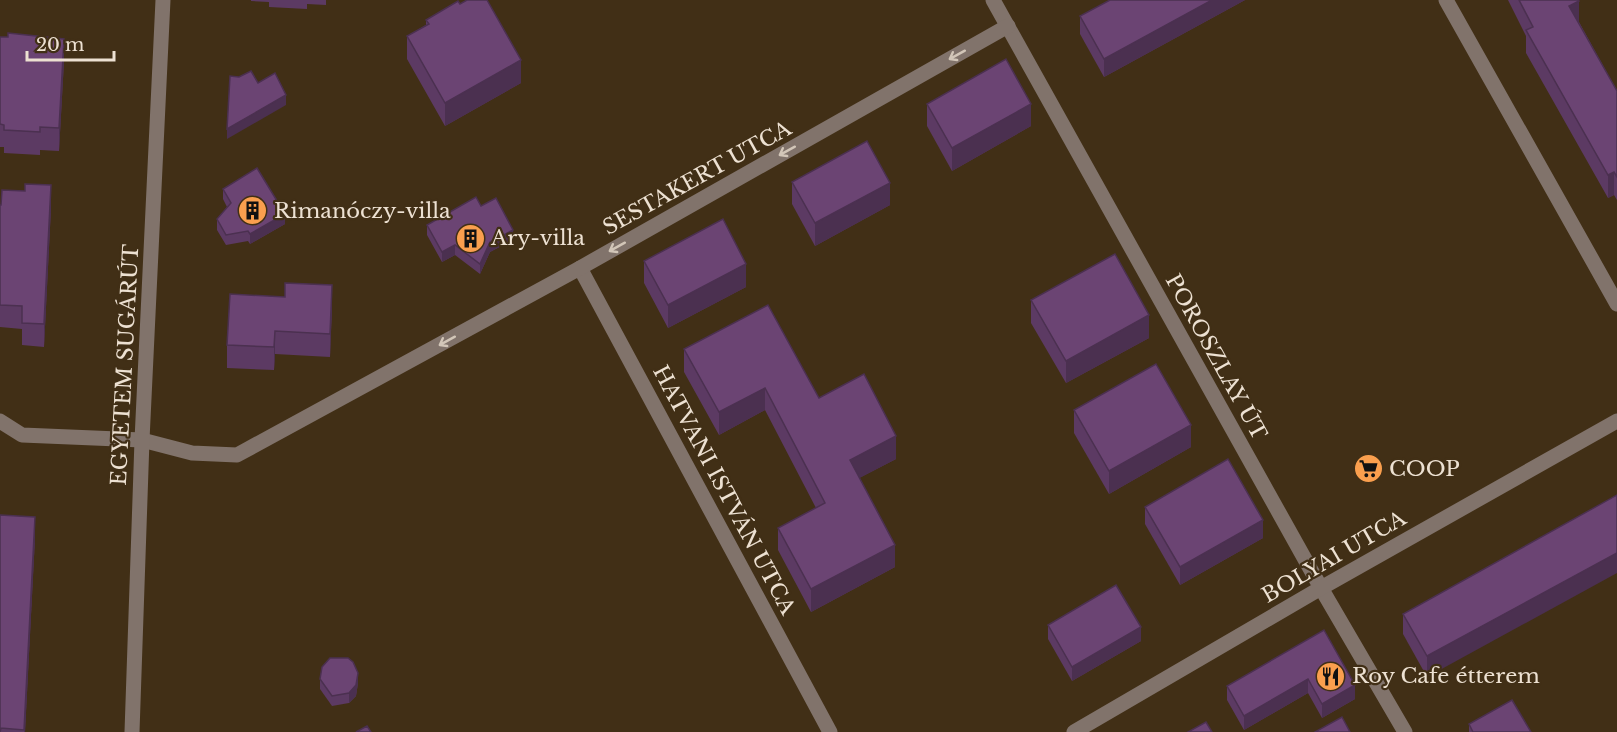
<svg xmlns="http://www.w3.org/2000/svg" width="1617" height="732" viewBox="0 0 1617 732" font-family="'Libre Baskerville',serif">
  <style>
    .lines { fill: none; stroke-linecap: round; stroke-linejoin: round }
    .minor { stroke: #81736b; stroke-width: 15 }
    .wall { fill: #5c3a63 }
    .shaded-wall { fill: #4b3050 }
    .building { fill: #6b4473; stroke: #4b3050; stroke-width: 1.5 }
    .oneway { stroke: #d2c6b8 }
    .labels { text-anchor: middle; stroke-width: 4.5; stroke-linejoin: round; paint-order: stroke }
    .street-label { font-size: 21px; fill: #ede1d2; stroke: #412f16 }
    .poi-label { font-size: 21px; fill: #ede1d2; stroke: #412f16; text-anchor: start }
  </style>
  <rect width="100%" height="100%" fill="#412f16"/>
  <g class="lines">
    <!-- minor -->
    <g class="minor">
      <polyline points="993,0 1321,588 1405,732"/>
      <polyline points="1446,0 1617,304"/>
      <polyline points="580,268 830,732"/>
      <polyline points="0,421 22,435 142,440 192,453 237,455 580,268 1008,26"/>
      <polyline points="132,732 142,440 163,0"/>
      <polyline points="1074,732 1321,588 1617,421"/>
    </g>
  </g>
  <!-- wall -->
  <g class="wall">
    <polygon points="251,0 326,0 326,5 307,4 307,9 269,7 269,2 251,1"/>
    <polygon points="1110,0 1245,0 1104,77 1080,34 1080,16"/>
    <polygon points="1508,0 1578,0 1579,22 1617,91 1617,200 1614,195 1608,198 1526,53 1526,36"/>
    <polygon points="426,20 521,83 445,126 407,59 407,36 426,25"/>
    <polygon points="0,37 64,61 59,151 40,150 40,155 4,153 4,147 0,147"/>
    <polygon points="927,104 1031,126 952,171 927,126"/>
    <polygon points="792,182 890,205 815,246 792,204"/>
    <polygon points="223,189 285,224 250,244 248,241 226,245 217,230 217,219 227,207 223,199"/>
    <polygon points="0,205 51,208 44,347 22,345 22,329 0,327"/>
    <polygon points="481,206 513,240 490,252 480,274 455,255 442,262 427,235 427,225"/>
    <polygon points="644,261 746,287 668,328 644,283"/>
    <polygon points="1031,300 1149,338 1066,383 1031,323"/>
    <polygon points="332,307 330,357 275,354 274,370 227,368 227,345"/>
    <polygon points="684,349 819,398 896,459 859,478 895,567 811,612 778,550 778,528 816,508 765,410 719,435 684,372"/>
    <polygon points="1074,410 1191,447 1109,494 1074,433"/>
    <polygon points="1617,495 1427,677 1403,634 1403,614"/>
    <polygon points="1145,507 1263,538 1180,585 1145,524"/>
    <polygon points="35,538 25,732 0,732"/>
    <polygon points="1048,625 1141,641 1072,681 1048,639"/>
    <polygon points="1324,630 1355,699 1322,718 1308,693 1244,730 1227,700 1227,686"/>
    <polygon points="320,679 358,683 356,696 349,703 332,706 320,689"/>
    <polygon points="1469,724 1531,732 1469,732"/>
  </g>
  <!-- shaded-wall -->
  <g class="shaded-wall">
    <polygon points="1212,0 1245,0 1104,77 1104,59"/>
    <polygon points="1579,1 1579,24 1569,6"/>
    <polygon points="64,39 64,61 59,151 59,128"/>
    <polygon points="521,60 521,83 445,126 445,103"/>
    <polygon points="286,95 286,105 227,139 227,129"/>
    <polygon points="1031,104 1031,126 952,171 952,148"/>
    <polygon points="1614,172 1614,195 1608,198 1608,175"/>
    <polygon points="890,183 890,205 815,246 815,223"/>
    <polygon points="51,185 51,208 44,347 44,324"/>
    <polygon points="285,214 285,224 250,244 250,234"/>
    <polygon points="513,230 513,240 490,252 480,274 480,264 490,242"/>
    <polygon points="455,245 455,255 442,262 442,252"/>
    <polygon points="746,264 746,287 668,328 668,305"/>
    <polygon points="332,285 332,307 330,357 330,334"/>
    <polygon points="1149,315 1149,338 1066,383 1066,361"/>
    <polygon points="275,331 275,354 274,370 274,347"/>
    <polygon points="765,388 765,410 719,435 719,412"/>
    <polygon points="1191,425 1191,447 1109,494 1109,471"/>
    <polygon points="896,436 896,459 850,483 850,460"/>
    <polygon points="35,517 35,538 25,732 24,732"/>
    <polygon points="1263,520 1263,538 1180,585 1180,567"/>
    <polygon points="895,545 895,567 811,612 811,589"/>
    <polygon points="1617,553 1617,573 1427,677 1427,656"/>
    <polygon points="1141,627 1141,641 1072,681 1072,667"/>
    <polygon points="358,673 358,683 356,696 349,703 349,693"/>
    <polygon points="1308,679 1308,693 1244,730 1244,716"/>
    <polygon points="1355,685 1355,699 1322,718 1322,704"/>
  </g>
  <!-- building -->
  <g class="building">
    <polygon points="467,0 487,0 521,60 445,103 407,36 429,24 426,20 458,1 460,4"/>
    <polygon points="1110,0 1212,0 1104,59 1080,16"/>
    <polygon points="1519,0 1578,0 1579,1 1569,6 1617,91 1617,177 1614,172 1608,175 1526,30 1533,27"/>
    <polygon points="8,33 64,39 59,128 40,127 40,132 4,130 4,125 0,124 0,37 8,37"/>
    <polygon points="1006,59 1031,104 952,148 927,104"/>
    <polygon points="251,71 258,83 275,73 286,95 227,129 230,76 239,77"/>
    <polygon points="867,141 890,183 815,223 792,182"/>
    <polygon points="257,168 285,214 250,234 248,231 226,235 217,219 231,203 223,189"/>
    <polygon points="25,184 51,185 44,324 22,323 22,306 0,305 0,205 1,205 2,190 25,191"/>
    <polygon points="476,197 481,206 496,198 513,230 490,242 480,264 455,245 442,252 427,225"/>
    <polygon points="723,219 746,264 668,305 644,261"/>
    <polygon points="1115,254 1149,315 1066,361 1031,300"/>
    <polygon points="285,283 332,285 330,334 275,331 274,347 227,345 230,294 285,297"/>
    <polygon points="768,305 819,398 864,374 896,436 850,460 895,545 811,589 778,528 825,503 765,388 719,412 684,349"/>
    <polygon points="1156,364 1191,425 1109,471 1074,410"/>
    <polygon points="1228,459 1263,520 1180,567 1145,507"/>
    <polygon points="1617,495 1617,553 1427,656 1403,614"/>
    <polygon points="0,515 35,517 24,730 1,728 0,732"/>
    <polygon points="1116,585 1141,627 1072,667 1048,625"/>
    <polygon points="1324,630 1355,685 1322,704 1308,679 1244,716 1227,686"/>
    <polygon points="330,658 348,658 353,662 358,673 356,685 349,693 332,696 320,679 322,667"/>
    <polygon points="1512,700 1531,732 1473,732 1469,724"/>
    <polygon points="1342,717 1350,732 1315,732"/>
    <polygon points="1206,722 1212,732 1188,732"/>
    <polygon points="367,726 371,732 356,732"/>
  </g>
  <!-- one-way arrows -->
  <defs><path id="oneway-shaft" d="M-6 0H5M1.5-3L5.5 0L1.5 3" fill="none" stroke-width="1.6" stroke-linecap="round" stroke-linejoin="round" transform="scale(1.5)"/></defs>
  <g class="oneway">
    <use href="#oneway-shaft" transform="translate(957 55) rotate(151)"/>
    <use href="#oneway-shaft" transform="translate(787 151) rotate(151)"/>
    <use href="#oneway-shaft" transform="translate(617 247) rotate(151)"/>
    <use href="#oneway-shaft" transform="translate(447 341) rotate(151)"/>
  </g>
  <!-- icons -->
  <defs>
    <symbol id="building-disc" viewBox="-11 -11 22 22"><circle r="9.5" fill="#fa9f4e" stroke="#412f16"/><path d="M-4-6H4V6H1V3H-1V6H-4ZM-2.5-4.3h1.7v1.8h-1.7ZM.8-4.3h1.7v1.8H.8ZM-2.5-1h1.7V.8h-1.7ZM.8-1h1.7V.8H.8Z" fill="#111"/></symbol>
    <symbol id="supermarket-disc" viewBox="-11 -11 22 22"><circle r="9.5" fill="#fa9f4e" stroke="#412f16"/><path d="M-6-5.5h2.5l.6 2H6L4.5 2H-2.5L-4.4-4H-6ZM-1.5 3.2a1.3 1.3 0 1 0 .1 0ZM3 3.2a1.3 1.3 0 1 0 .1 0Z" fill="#111"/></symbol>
    <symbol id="restaurant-disc" viewBox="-11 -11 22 22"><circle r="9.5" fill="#fa9f4e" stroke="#412f16"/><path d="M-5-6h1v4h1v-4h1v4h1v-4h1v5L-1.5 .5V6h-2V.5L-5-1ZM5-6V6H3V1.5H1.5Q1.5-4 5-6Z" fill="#111"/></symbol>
  </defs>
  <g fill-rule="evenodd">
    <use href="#building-disc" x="236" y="194" width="33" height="33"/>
    <use href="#building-disc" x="454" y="222" width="33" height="33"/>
    <use href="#supermarket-disc" x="1352" y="452" width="33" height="33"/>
    <use href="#restaurant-disc" x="1314" y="660" width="33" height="33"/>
  </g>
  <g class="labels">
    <!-- street labels -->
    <g class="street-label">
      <text transform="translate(697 178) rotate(-29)" y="7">SESTAKERT UTCA</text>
      <text transform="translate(1216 357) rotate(61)" y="7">POROSZLAY ÚT</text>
      <text transform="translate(125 365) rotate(-87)" y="7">EGYETEM SUGÁRÚT</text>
      <text transform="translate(724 490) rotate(62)" y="7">HATVANI ISTVÁN UTCA</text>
      <text transform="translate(1334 557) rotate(-30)" y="7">BOLYAI UTCA</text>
    </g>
    <!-- poi labels -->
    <g class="poi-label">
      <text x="274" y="218">Rimanóczy-villa</text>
      <text x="491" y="245">Ary-villa</text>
      <text x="1389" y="476">COOP</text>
      <text x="1352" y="683">Roy Cafe étterem</text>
    </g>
  </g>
  <!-- scale -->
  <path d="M27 51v9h87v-9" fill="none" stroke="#ede1d2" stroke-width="3"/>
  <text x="36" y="51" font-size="18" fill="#ede1d2" stroke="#412f16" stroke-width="4.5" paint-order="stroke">20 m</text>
</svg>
